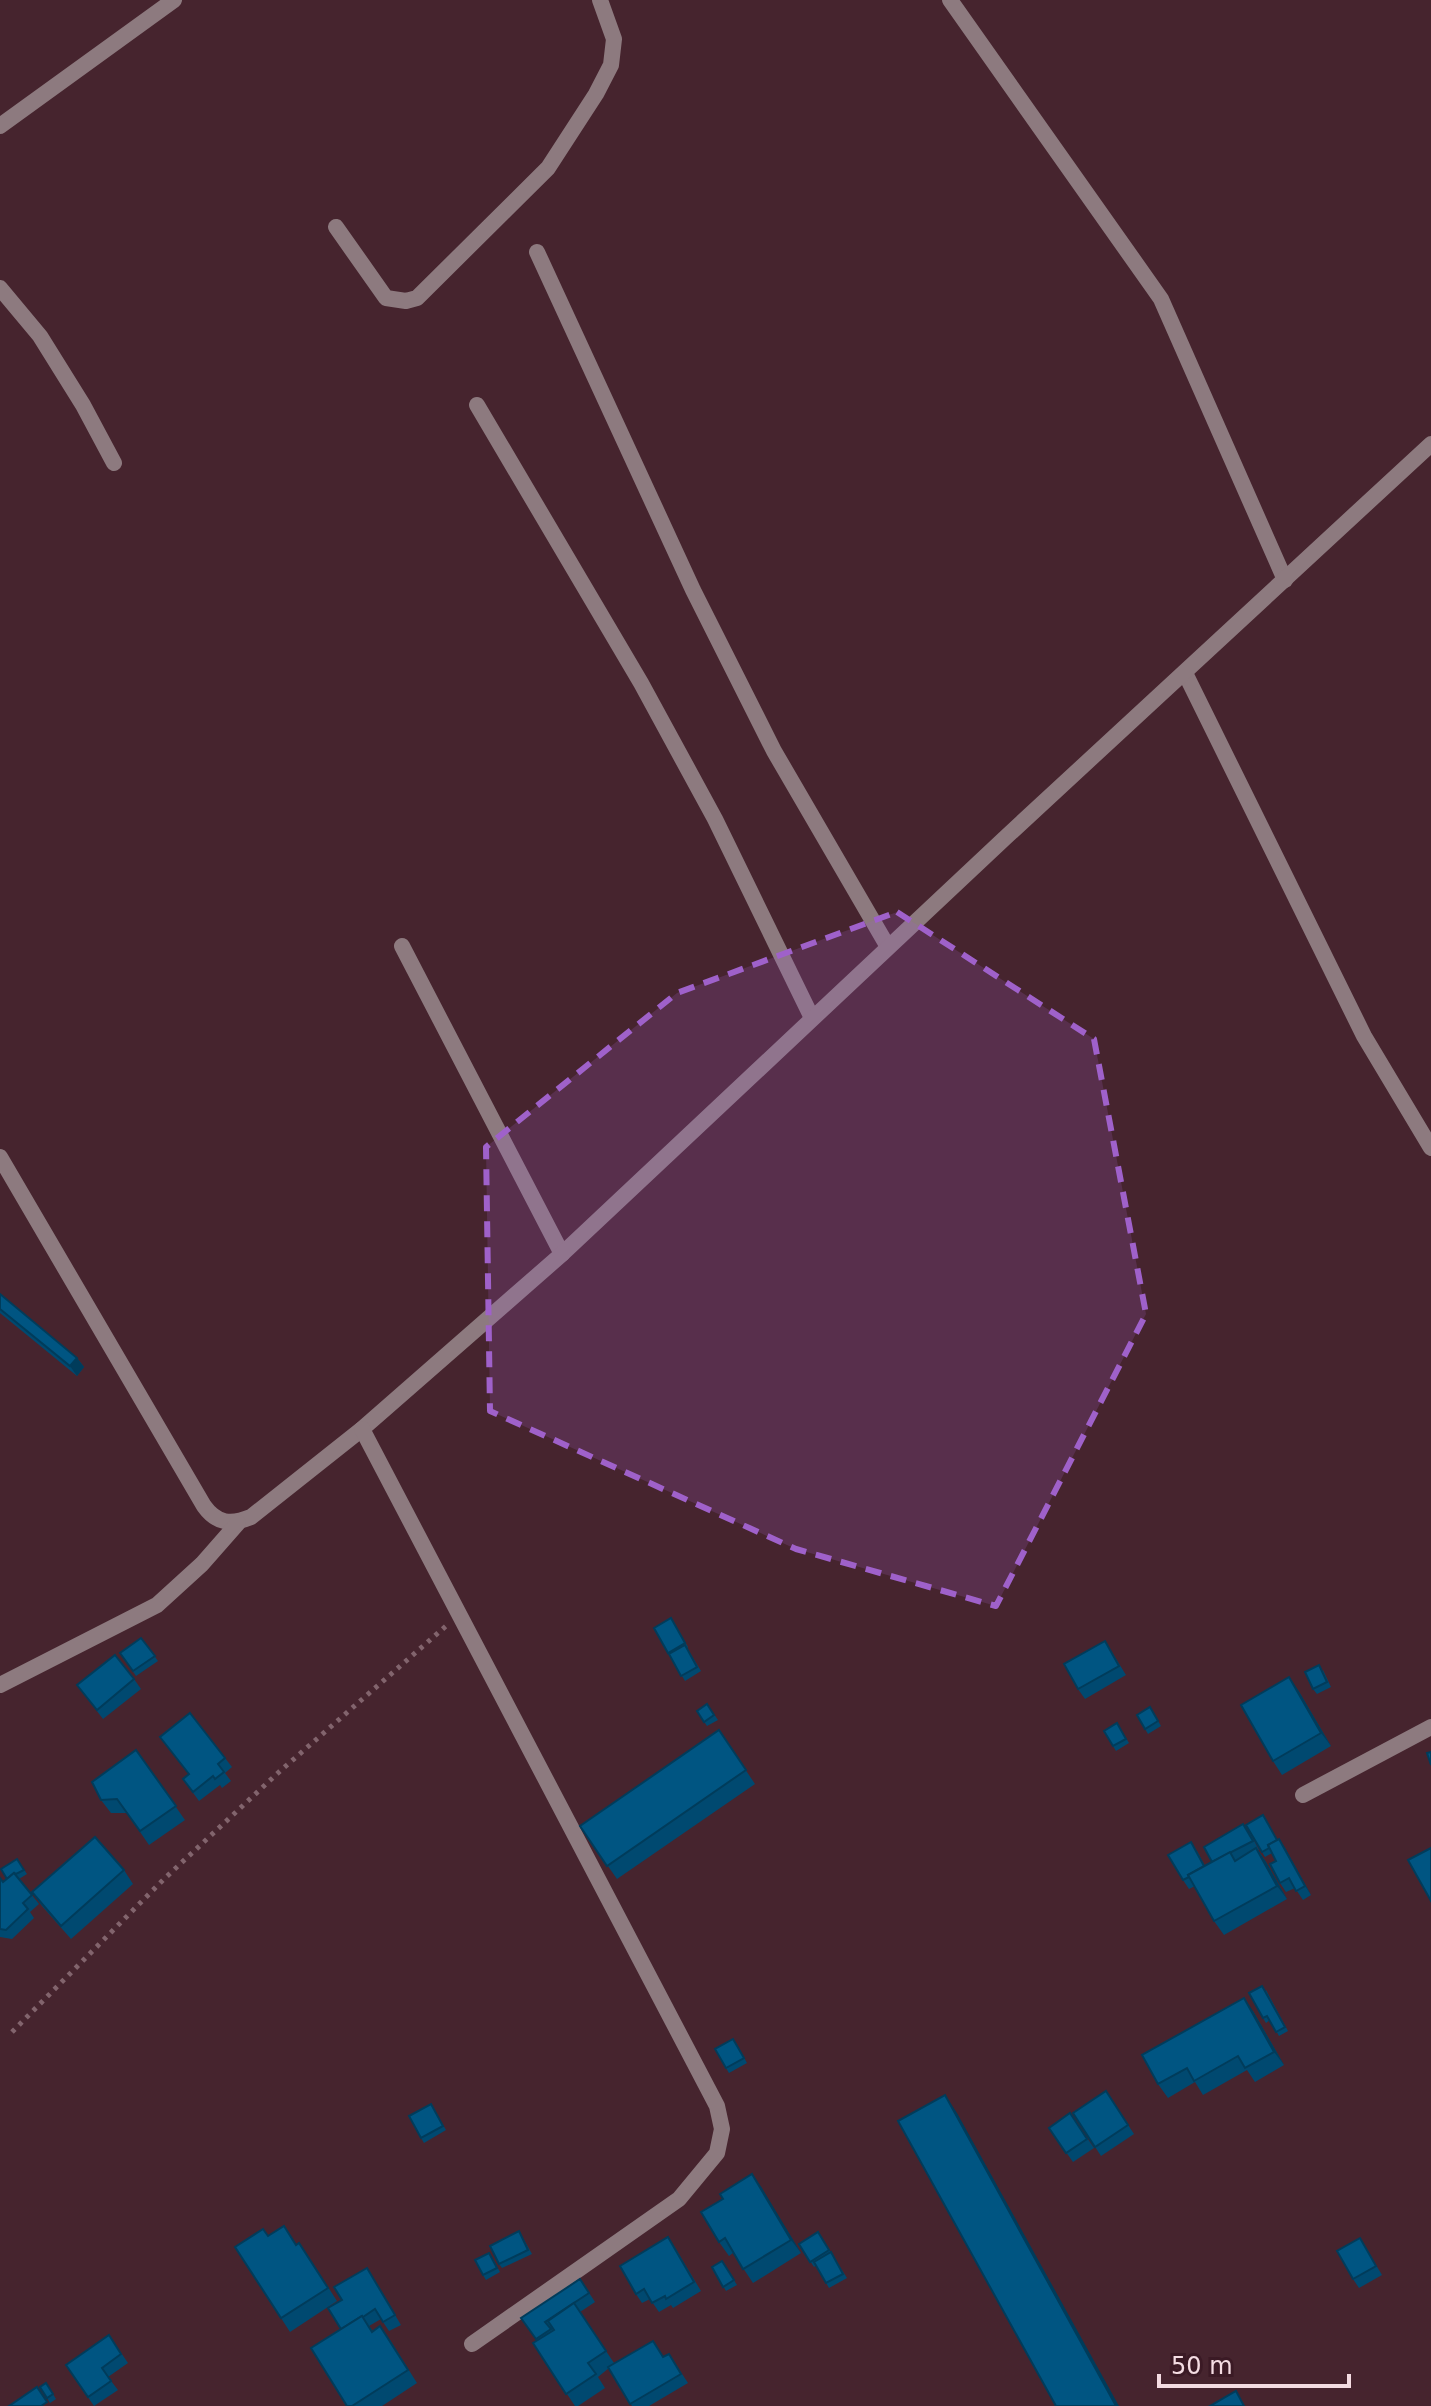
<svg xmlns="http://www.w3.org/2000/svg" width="1431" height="2406" viewBox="0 0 1431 2406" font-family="'DejaVu Sans',sans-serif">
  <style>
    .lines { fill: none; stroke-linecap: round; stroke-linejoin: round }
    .path { stroke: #82646d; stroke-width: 5; stroke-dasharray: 4 6; stroke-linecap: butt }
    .minor { stroke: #8d7a7f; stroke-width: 16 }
    .wall { fill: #004970 }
    .shaded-wall { fill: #003c5b }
    .building { fill: #005582; stroke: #003c5b; stroke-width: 2 }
    .marked { fill: #9f61ca; fill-opacity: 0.2; stroke: #9f61ca; stroke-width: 6; stroke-dasharray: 16 10; stroke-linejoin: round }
  </style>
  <rect width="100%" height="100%" fill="#46242e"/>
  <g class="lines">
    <!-- path -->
    <polyline class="path" points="12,2032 164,1879 279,1772 446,1626"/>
    <!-- minor -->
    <g class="minor">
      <polyline points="950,0 1161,299 1285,580"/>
      <polyline points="0,126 174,0"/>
      <polyline points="336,227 386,298 406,301 417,298 548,168 596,94 611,65 614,39 600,0"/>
      <polyline points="537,252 693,590 774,751 888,947"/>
      <polyline points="0,288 40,336 83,405 114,463"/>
      <polyline points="477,405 641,683 715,819 812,1018"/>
      <polyline points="1185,673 1364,1036 1431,1148"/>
      <polyline points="402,946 562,1254"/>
      <path d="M0,1157L204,1506C217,1524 231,1525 251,1517L362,1429L562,1254L1006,837L1431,444"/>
      <polyline points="362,1429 717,2106 722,2129 717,2153 679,2199 472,2344"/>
      <polyline points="0,1685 157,1605 202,1564 238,1523"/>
      <polyline points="1303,1795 1431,1727"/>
    </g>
  </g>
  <!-- wall -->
  <g class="wall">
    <polygon points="0,1294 77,1358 84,1367 77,1376 0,1313"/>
    <polygon points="671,1618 688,1647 687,1648 701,1671 685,1681 654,1628"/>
    <polygon points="141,1638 158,1661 136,1676 120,1653"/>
    <polygon points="1105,1641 1126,1675 1085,1699 1078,1689"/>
    <polygon points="1323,1670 1331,1687 1317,1694 1313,1689"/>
    <polygon points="134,1679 141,1689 103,1719 77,1685"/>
    <polygon points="1298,1690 1331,1746 1282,1775 1273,1761"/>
    <polygon points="707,1704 718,1720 707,1726 697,1711"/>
    <polygon points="1153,1712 1161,1726 1148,1734 1137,1715"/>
    <polygon points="1117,1723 1129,1743 1116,1751 1104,1731"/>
    <polygon points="719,1730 755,1784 617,1879 580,1826"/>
    <polygon points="136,1750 185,1820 149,1845 127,1813 111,1813 101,1800"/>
    <polygon points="225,1758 232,1767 225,1773 231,1781 222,1788 220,1785 199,1801 183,1779"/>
    <polygon points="1250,1833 1259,1850 1258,1850 1266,1862 1287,1899 1224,1935 1214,1921 1195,1886 1189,1889 1183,1880 1197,1851 1205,1866"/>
    <polygon points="1278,1840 1285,1848 1311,1895 1303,1900 1295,1888 1286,1892 1280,1883 1276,1861 1272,1853 1265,1857 1262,1852"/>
    <polygon points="17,1859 27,1874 19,1879 39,1904 30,1912 34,1918 12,1939 0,1937 0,1878 3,1882 7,1879"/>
    <polygon points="124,1870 133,1884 71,1939 42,1906 32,1892"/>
    <polygon points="1266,1990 1288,2031 1279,2036 1270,2020 1266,2023 1263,2018"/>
    <polygon points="1253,2011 1284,2065 1255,2082 1247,2070 1203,2095 1195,2082 1168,2098 1158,2084"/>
    <polygon points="736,2043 747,2063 729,2073 726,2068"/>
    <polygon points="1106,2091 1134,2134 1101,2156 1073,2113"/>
    <polygon points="431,2104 446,2130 424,2143 421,2138"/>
    <polygon points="1070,2113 1094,2148 1073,2162 1049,2128"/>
    <polygon points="752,2174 801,2253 753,2283 733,2253 729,2256 719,2242 723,2199"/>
    <polygon points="519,2231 532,2254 502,2268 499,2264"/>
    <polygon points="818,2232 847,2278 829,2288 816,2265 814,2267 799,2244"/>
    <polygon points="268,2236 296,2244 308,2256 337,2301 290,2332 281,2318"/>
    <polygon points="1360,2238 1382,2275 1359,2288 1353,2279"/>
    <polygon points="674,2246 701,2291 673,2308 671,2305 659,2312 650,2299 642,2303 636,2294"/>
    <polygon points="492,2257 500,2272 486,2280 483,2275"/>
    <polygon points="722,2261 737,2285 726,2291 712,2267"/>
    <polygon points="367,2268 401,2325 389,2331 381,2319 369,2326 373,2331 390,2340 417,2383 382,2406 347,2406 341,2329 342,2300"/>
    <polygon points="580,2279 595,2302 580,2312 614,2363 664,2357 675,2363 688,2383 649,2406 632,2406 609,2368 598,2377 605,2388 578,2406 575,2406 533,2343 537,2341 521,2318"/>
    <polygon points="109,2335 128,2363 108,2377 118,2390 94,2406 66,2365"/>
    <polygon points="46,2383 56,2399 50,2403 40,2387"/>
  </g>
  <!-- shaded-wall -->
  <g class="shaded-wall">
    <polygon points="77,1358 84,1367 77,1376 70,1366"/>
    <polygon points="1289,1677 1298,1690 1331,1746 1321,1733"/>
    <polygon points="1279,1839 1285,1848 1311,1895 1305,1886"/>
    <polygon points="1256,1848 1266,1862 1287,1899 1277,1886"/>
    <polygon points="1244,1998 1253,2011 1284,2065 1274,2052"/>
    <polygon points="945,2095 957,2113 1119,2406 1116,2406"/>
    <polygon points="752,2174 762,2188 801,2253 791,2240"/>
  </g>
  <!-- building -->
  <g class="building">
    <polygon points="0,1294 77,1358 70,1366 0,1309"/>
    <polygon points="671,1618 685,1643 668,1653 654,1628"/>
    <polygon points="141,1638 155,1656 133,1671 120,1653"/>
    <polygon points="1105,1641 1119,1666 1078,1689 1064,1664"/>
    <polygon points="685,1645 697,1667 681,1676 669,1654"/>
    <polygon points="115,1655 134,1679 97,1710 77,1685"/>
    <polygon points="1319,1665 1327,1682 1313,1689 1305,1672"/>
    <polygon points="1289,1677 1321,1733 1273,1761 1241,1705"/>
    <polygon points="707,1704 714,1715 704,1722 697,1711"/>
    <polygon points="1150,1707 1158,1721 1145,1729 1137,1715"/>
    <polygon points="190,1713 225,1758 218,1764 224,1772 215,1779 213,1776 193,1792 183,1779 189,1774 160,1737"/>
    <polygon points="1117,1723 1126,1739 1113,1746 1104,1731"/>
    <polygon points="719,1730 746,1770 607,1866 580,1826"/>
    <polygon points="136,1750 176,1806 140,1831 117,1799 101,1800 92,1782"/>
    <polygon points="1431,1752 1431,1765 1427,1753"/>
    <polygon points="1263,1815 1277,1840 1268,1845 1269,1848 1262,1852 1246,1825"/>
    <polygon points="1243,1824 1253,1841 1212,1862 1204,1847"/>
    <polygon points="95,1837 124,1870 61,1926 32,1892"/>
    <polygon points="1279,1839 1305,1886 1296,1891 1289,1878 1280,1883 1270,1864 1276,1861 1268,1845"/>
    <polygon points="1191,1842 1204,1866 1188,1875 1189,1877 1183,1880 1168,1855"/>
    <polygon points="1256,1848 1277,1886 1214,1921 1188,1875 1230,1852 1235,1861"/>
    <polygon points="1431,1848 1431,1901 1408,1860"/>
    <polygon points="17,1859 24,1870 16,1874 14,1873 7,1879 1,1869"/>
    <polygon points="14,1873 32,1895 23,1903 28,1909 6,1930 0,1929 0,1878 3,1882"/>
    <polygon points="1262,1986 1285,2027 1276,2032 1267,2016 1263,2018 1249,1993"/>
    <polygon points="1244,1998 1274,2052 1245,2068 1238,2056 1194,2081 1187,2068 1158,2084 1142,2055"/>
    <polygon points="733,2039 744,2058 726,2068 715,2049"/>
    <polygon points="1106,2091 1128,2125 1095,2147 1073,2113"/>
    <polygon points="945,2095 1116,2406 1056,2406 898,2121"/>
    <polygon points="431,2104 443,2126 421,2138 409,2116"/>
    <polygon points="1070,2113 1087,2139 1066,2153 1049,2128"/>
    <polygon points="752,2174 791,2240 743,2269 725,2238 719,2242 701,2212 723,2199 720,2194"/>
    <polygon points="284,2226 296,2245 299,2243 328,2288 281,2318 235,2247 263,2229 268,2236"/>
    <polygon points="519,2231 528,2250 499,2264 490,2246"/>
    <polygon points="818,2232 829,2250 810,2262 799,2244"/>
    <polygon points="668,2237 694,2282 666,2299 665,2296 652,2303 644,2289 636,2294 620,2266"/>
    <polygon points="1360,2238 1376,2266 1353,2279 1337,2251"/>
    <polygon points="831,2252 843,2274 826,2283 814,2262"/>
    <polygon points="489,2253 497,2268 483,2275 475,2260"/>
    <polygon points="722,2261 734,2280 723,2287 712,2267"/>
    <polygon points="367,2268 395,2315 383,2322 375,2309 363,2317 362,2316 341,2329 328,2308 342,2300 334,2287"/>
    <polygon points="580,2279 589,2293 545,2322 551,2329 536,2339 521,2318"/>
    <polygon points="574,2303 606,2351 588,2363 596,2374 566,2394 533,2343 554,2330 548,2321"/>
    <polygon points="362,2316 372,2332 380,2326 408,2370 352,2406 347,2406 311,2348"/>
    <polygon points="109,2335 121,2354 102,2368 111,2381 88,2397 66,2365"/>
    <polygon points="653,2341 663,2357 669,2354 681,2374 630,2404 608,2367"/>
    <polygon points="46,2383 53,2394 47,2398 40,2387"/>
    <polygon points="37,2387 47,2402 41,2406 9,2406"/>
    <polygon points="1236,2391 1244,2406 1210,2406"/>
  </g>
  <!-- marked area -->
  <path class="marked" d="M897,912L1094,1039L1146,1314L996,1606L796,1549L490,1411L486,1147L677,993Z"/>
  <!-- scale -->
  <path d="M1159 2374v12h190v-12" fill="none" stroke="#f4dce2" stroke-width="4"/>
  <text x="1171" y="2374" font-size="24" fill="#f4dce2" stroke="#3b1a25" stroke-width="6" paint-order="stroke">50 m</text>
</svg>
